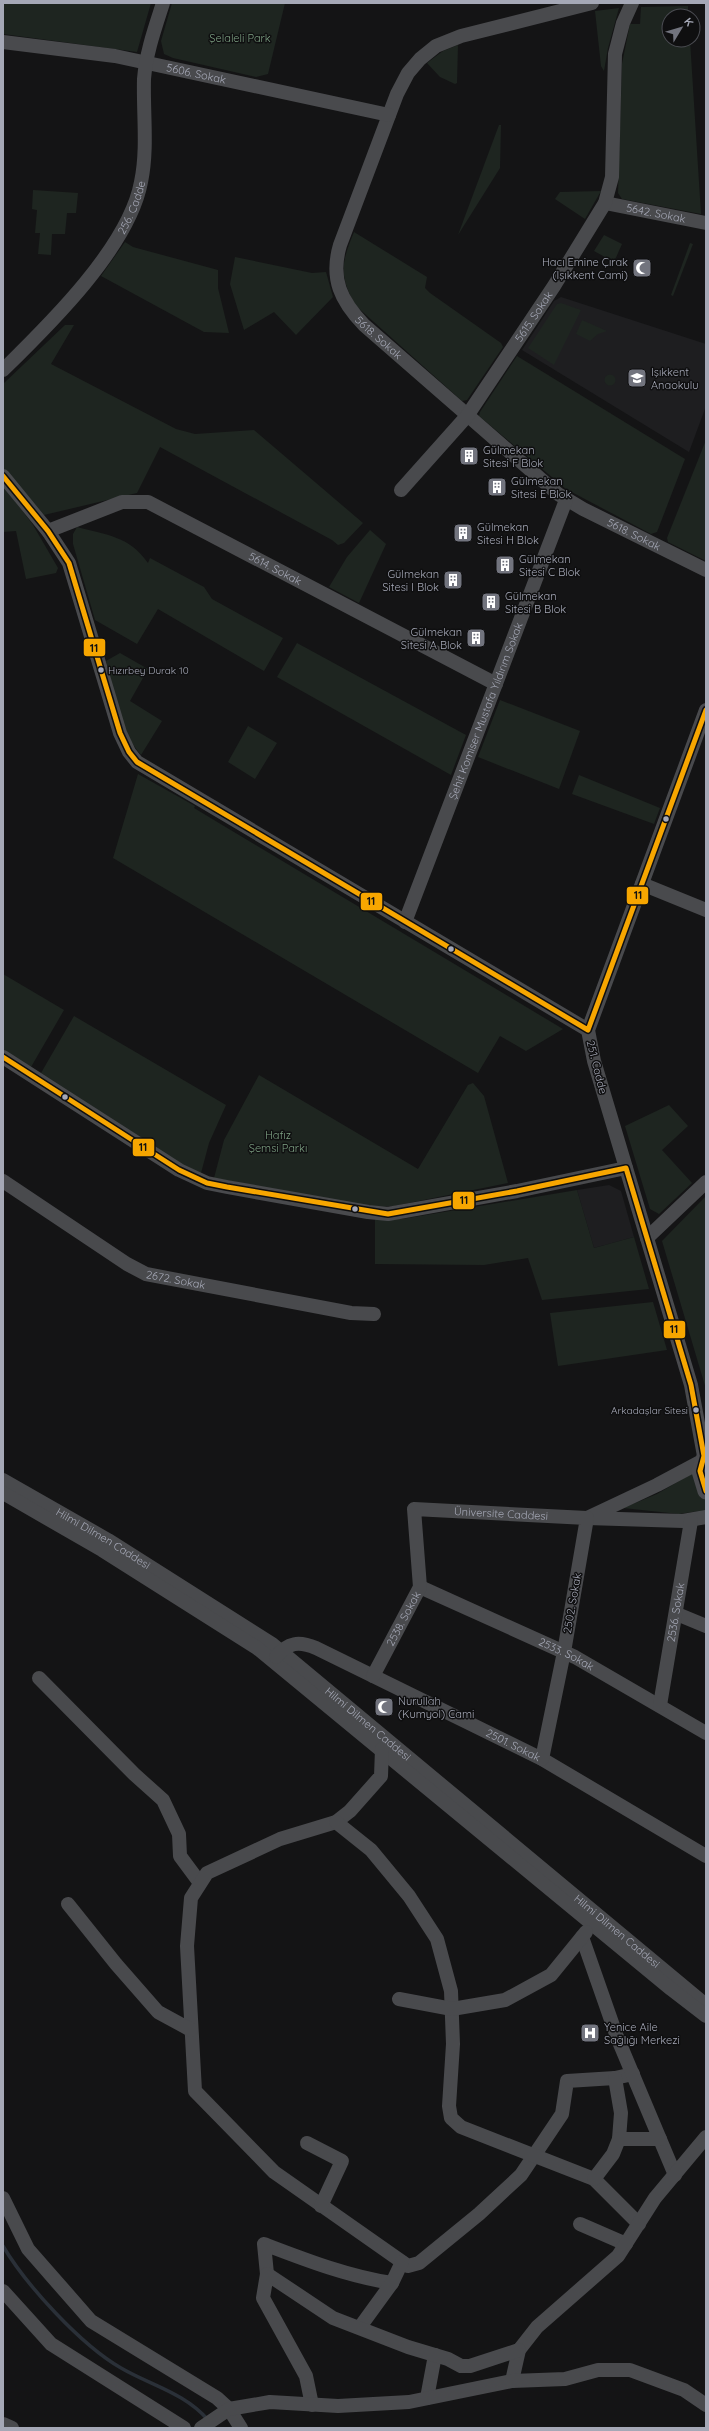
<svg xmlns="http://www.w3.org/2000/svg" width="709" height="2431" viewBox="0 0 709 2431" font-family="Quicksand,sans-serif">
  <style>
    .built { fill: #1e1e20 }
    .green { fill: #1e2520 }
    .lines { fill: none; stroke-linecap: round; stroke-linejoin: round }
    .stream { stroke: #2a3038; stroke-width: 3.5 }
    .minor { stroke: #494a4d; stroke-width: 14 }
    .major { stroke: #4b4b4f; stroke-width: 17 }
    .bus-1-casing { stroke: #0f0f10; stroke-width: 8 }
    .bus-1 { stroke: #f7a600; stroke-width: 5 }
    .bus-dot { fill: #a5a8b6; stroke: #0f0f10; stroke-width: 1.5 }
    .labels { text-anchor: middle; stroke-width: 3; stroke-linejoin: round; paint-order: stroke }
    .bus-label { font-size: 10px; fill: #a5a8b6; stroke: #0f0f10; text-anchor: start }
    .park-label { font-size: 11px; fill: #7da083; stroke: #0f0f10 }
    .street-label { font-size: 11px; fill: #a5a8b6; stroke: #0f0f10 }
    .poi-label { font-size: 11px; fill: #a5a8b6; stroke: #0f0f10; text-anchor: start }
    .line-badge { stroke: #0f0f10; stroke-width: 1.5 }
    .pale-badge-label { font-size: 11px; text-anchor: middle; font-weight: bold; fill: #111 }
  </style>
  <rect width="100%" height="100%" fill="#141415"/>
  <!-- built -->
  <g class="built">
    <polygon points="561,297 706,344 706,406 689,452 522,350 554,301"/>
    <polygon points="609,1185 621,1191 634,1237 594,1248 577,1190"/>
  </g>
  <!-- green -->
  <g class="green">
    <polygon points="3,3 151,3 137,52 3,34"/>
    <polygon points="172,3 285,3 268,74 256,77 173,58 164,54 161,41"/>
    <polygon points="688,6 688,16 669,16 669,40 690,40 701,214 622,199 618,193 622,64 630,24 640,24 641,7"/>
    <polygon points="619,8 608,48 604,71 601,66 595,11"/>
    <polygon points="458,45 457,83 455,84 440,77 427,63 443,51"/>
    <polygon points="499,125 501,125 500,168 458,235"/>
    <polygon points="33,190 78,193 76,213 67,213 65,234 52,234 51,255 38,254 40,233 35,233 37,210 32,209"/>
    <polygon points="601,191 585,219 555,199 560,192"/>
    <path d="M354,232L427,277L425,288L430,293L501,343L503,347L467,400L462,401L355,305C339,274 341,264 354,232Z"/>
    <polygon points="604,235 622,244 614,262 594,251"/>
    <polygon points="125,242 133,247 218,270 218,288 229,333 204,332 101,276"/>
    <polygon points="690,243 693,244 673,296 671,295"/>
    <polygon points="235,257 312,273 326,272 333,297 296,335 274,312 244,330 230,284"/>
    <polygon points="561,303 581,310 554,365 528,348 557,304"/>
    <polygon points="582,320 607,331 598,334 590,341 576,334"/>
    <polygon points="65,325 74,325 51,364 176,429 195,434 254,430 363,523 344,543 338,545 332,540 160,447 137,493 44,515 3,468 3,384"/>
    <polygon points="517,356 685,459 657,532 651,534 566,489 479,416 480,412"/>
    <circle cx="610" cy="380" r="5.5"/>
    <polygon points="706,440 706,561 668,542 667,538"/>
    <polygon points="3,485 33,525 58,568 56,573 26,579 16,531 3,532"/>
    <path d="M77,527C107,535 129,536 148,563L150,558L204,587L212,599L283,638L264,671L158,609L137,644L95,620L73,544V534Z"/>
    <polygon points="370,530 386,544 359,603 329,587 347,557"/>
    <polygon points="297,643 466,735 451,775 277,677"/>
    <path d="M120,653L148,669L130,701L162,721L141,755C120,731 115,692 106,661Z"/>
    <polygon points="500,700 580,731 559,789 478,757"/>
    <polygon points="248,726 277,743 255,779 228,762"/>
    <polygon points="138,774 195,806 194,808 563,1029 526,1051 500,1036 478,1073 113,858"/>
    <polygon points="579,775 660,808 654,824 572,794"/>
    <polygon points="3,974 64,1010 31,1067 3,1049"/>
    <polygon points="74,1016 226,1105 209,1143 201,1173 183,1165 41,1073"/>
    <polygon points="259,1075 418,1169 468,1085 473,1083 484,1096 508,1183 394,1206 376,1207 214,1178 224,1140"/>
    <polygon points="669,1105 688,1126 662,1150 692,1183 659,1214 650,1209 625,1126"/>
    <polygon points="577,1190 594,1248 634,1237 649,1289 542,1300 528,1258 484,1265 375,1264 375,1219 402,1219"/>
    <polygon points="706,1196 706,1389 662,1241"/>
    <polygon points="653,1302 667,1350 558,1366 550,1313"/>
    <polygon points="693,1473 706,1498 706,1510 679,1514 623,1508 657,1494"/>
  </g>
  <g class="lines">
    <!-- stream -->
    <path class="stream" d="M3,2246C26,2285 81,2345 121,2368C150,2385 185,2393 208,2420"/>
    <!-- minor -->
    <g class="minor">
      <path id="s1" d="M592,3L461,36L436,46L420,59L408,73L397,94L340,245C330,279 341,301 364,325L558,494L583,509L706,570"/>
      <path id="s2" d="M3,42L115,56L389,115"/>
      <path id="s3" d="M605,203L706,223"/>
      <path id="s4" d="M3,370C49,325 129,247 141,182C148,149 143,113 144,79C146,53 155,28 163,3"/>
      <polyline points="3,476 48,531 69,563 120,733 129,752 137,762 588,1030"/>
      <path id="s5" d="M401,490L467,416L554,286L605,203L612,177L615,54L623,23L632,3"/>
      <path id="s6" d="M48,531L122,502H148L496,684"/>
      <polyline points="642,884 706,910"/>
      <path id="s7" d="M405,922L566,500"/>
      <polyline points="3,1057 179,1170 207,1183 227,1187 368,1212 388,1214 517,1191 626,1168"/>
      <path id="s8" d="M3,1181L127,1264L146,1274L351,1313L374,1314"/>
      <polyline points="647,1238 706,1182"/>
      <polyline points="704,1456 691,1385 594,1061 588,1030 706,710"/>
      <polyline points="702,1461 657,1485 587,1518 683,1521 706,1517"/>
      <path id="s9" d="M3,1480L108,1540L272,1644L706,2005"/>
      <polyline points="3,1493 102,1550 257,1648 671,1989 706,2016"/>
      <path id="s10" d="M420,1587L575,1657L706,1733"/>
      <polyline points="677,1614 706,1626"/>
      <path id="s11" d="M276,1657C288,1642 299,1641 316,1648L542,1759L706,1856"/>
      <path id="s12" d="M373,1676L420,1587L414,1509L587,1518L564,1652L542,1759"/>
      <polyline points="39,1678 134,1774 163,1800 179,1834 180,1856 200,1883"/>
      <path id="s13" d="M660,1705L691,1521"/>
      <polyline points="382,1749 381,1776 350,1811 336,1822 280,1839 207,1873 191,1898 187,1946 195,2091 274,2172 408,2266 419,2263 479,2214 521,2175 562,2114 567,2081 615,2078 633,2074"/>
      <polyline points="336,1822 371,1850 409,1896 437,1939 451,1991 453,2044 449,2106 451,2118 461,2127 594,2179 639,2224"/>
      <polyline points="68,1904 116,1964 158,2012 191,2030"/>
      <polyline points="582,1937 617,2037 675,2175"/>
      <polyline points="399,1999 452,2009 505,2000 551,1975 586,1932"/>
      <polyline points="615,2078 621,2113 619,2139"/>
      <polyline points="307,2143 342,2161 321,2206"/>
      <polyline points="594,2179 613,2154 619,2139 660,2139"/>
      <polyline points="3,2198 28,2249 91,2321 217,2398 229,2409 241,2428"/>
      <polyline points="580,2224 626,2244"/>
      <path d="M267,2274L264,2244C306,2260 347,2276 392,2283"/>
      <polyline points="3,2291 51,2344 184,2428"/>
      <polyline points="360,2327 392,2283 402,2262"/>
      <polyline points="512,2381 519,2350 537,2327 618,2256 655,2198 706,2137"/>
      <polyline points="427,2398 435,2355"/>
      <polyline points="312,2405 306,2376 263,2298 267,2274 333,2318 408,2347 448,2359 461,2366 470,2366 519,2350"/>
      <polyline points="3,2424 12,2428"/>
      <polyline points="201,2428 229,2409 270,2402 338,2406 409,2402 512,2381 565,2379 598,2370 630,2370 684,2390 706,2405"/>
    </g>
    <!-- major -->
    <polyline class="major" points="706,1454 700,1471 706,1491"/>
    <defs>
      <g id="bus-1">
        <polyline points="3,476 48,531 69,563 120,733 129,752 137,762 588,1030 706,710"/>
        <polyline points="3,1057 179,1170 207,1183 227,1187 388,1214 517,1191 626,1168 691,1385 704,1456 700,1471 706,1491"/>
      </g>
    </defs>
    <!-- bus-1 casing -->
    <use href="#bus-1" class="bus-1-casing"/>
    <!-- bus-1 -->
    <use href="#bus-1" class="bus-1"/>
  </g>
  <!-- icons -->
  <defs>
    <symbol id="mosque-square" viewBox="-11 -11 22 22"><rect x="-9" y="-9" width="18" height="18" rx="4" fill="#72747e" stroke="#0f0f10"/><path d="M3.5-4.9A6 6 0 1 0 3.5 4.9A5 5 0 1 1 3.5-4.9Z" fill="#fff"/></symbol>
    <symbol id="school-square" viewBox="-11 -11 22 22"><rect x="-9" y="-9" width="18" height="18" rx="4" fill="#72747e" stroke="#0f0f10"/><path d="M0-5L7-2L0 1L-7-2ZM-4 1L0 2.5L4 1V4Q0 6-4 4Z" fill="#fff"/></symbol>
    <symbol id="building-square" viewBox="-11 -11 22 22"><rect x="-9" y="-9" width="18" height="18" rx="4" fill="#72747e" stroke="#0f0f10"/><path d="M-4-6H4V6H1V3H-1V6H-4ZM-2.5-4.3h1.7v1.8h-1.7ZM.8-4.3h1.7v1.8H.8ZM-2.5-1h1.7V.8h-1.7ZM.8-1h1.7V.8H.8Z" fill="#fff"/></symbol>
    <symbol id="hospital-square" viewBox="-11 -11 22 22"><rect x="-9" y="-9" width="18" height="18" rx="4" fill="#72747e" stroke="#0f0f10"/><path d="M-5-5h3v3.5h4V-5h3V5h-3V1.5h-4V5h-3Z" fill="#fff"/></symbol>
  </defs>
  <g fill-rule="evenodd">
    <use href="#mosque-square" x="631" y="257" width="22" height="22"/>
    <use href="#school-square" x="626" y="367" width="22" height="22"/>
    <use href="#building-square" x="458" y="445" width="22" height="22"/>
    <use href="#building-square" x="486" y="476" width="22" height="22"/>
    <use href="#building-square" x="452" y="522" width="22" height="22"/>
    <use href="#building-square" x="494" y="554" width="22" height="22"/>
    <use href="#building-square" x="442" y="569" width="22" height="22"/>
    <use href="#building-square" x="480" y="591" width="22" height="22"/>
    <use href="#building-square" x="465" y="627" width="22" height="22"/>
    <use href="#mosque-square" x="373" y="1696" width="22" height="22"/>
    <use href="#hospital-square" x="579" y="2022" width="22" height="22"/>
  </g>
  <!-- markers -->
  <g class="bus-dot">
    <circle cx="101" cy="670" r="3.5"/>
    <circle cx="666" cy="819" r="3.5"/>
    <circle cx="451" cy="949" r="3.5"/>
    <circle cx="65" cy="1097" r="3.5"/>
    <circle cx="355" cy="1209" r="3.5"/>
    <circle cx="696" cy="1410" r="3.5"/>
  </g>
  <g class="labels">
    <!-- bus labels -->
    <g class="bus-label">
      <text x="108" y="674">Hızırbey Durak 10</text>
      <text x="688" y="1414" text-anchor="end">Arkadaşlar Sitesi</text>
    </g>
    <!-- park labels -->
    <g class="park-label">
      <text x="240" y="42">Şelaleli Park</text>
      <text x="278" y="1139">Hafız<tspan x="278" dy="13">Şemsi Parkı</tspan></text>
    </g>
    <!-- street labels -->
    <g class="street-label">
      <text dy="4" stroke="none"><textPath href="#s2" startOffset="196">5606. Sokak</textPath></text>
      <text dy="4" stroke="none"><textPath href="#s4" startOffset="209">256. Cadde</textPath></text>
      <text dy="4" stroke="none"><textPath href="#s3" startOffset="52">5642. Sokak</textPath></text>
      <text dy="4" stroke="none"><textPath href="#s5" startOffset="219">5615. Sokak</textPath></text>
      <text dy="4" stroke="none"><textPath href="#s1" startOffset="494">5618. Sokak</textPath></text>
      <text dy="4" stroke="none"><textPath href="#s1" startOffset="818">5618. Sokak</textPath></text>
      <text dy="4" stroke="none"><textPath href="#s6" startOffset="249">5614. Sokak</textPath></text>
      <text dy="4" stroke="none"><textPath href="#s7" startOffset="226">Şehit Komiser Mustafa Yıldırım Sokak</textPath></text>
      <text transform="translate(597 1067) rotate(76)" y="4">251. Cadde</text>
      <text dy="4" stroke="none"><textPath href="#s8" startOffset="201">2672. Sokak</textPath></text>
      <text dy="4" stroke="none"><textPath href="#s12" startOffset="266">Üniversite Caddesi</textPath></text>
      <text dy="4" stroke="none"><textPath href="#s9" startOffset="116">Hilmi Dilmen Caddesi</textPath></text>
      <text transform="translate(572 1603) rotate(-80)" y="4">2502. Sokak</text>
      <text dy="4" stroke="none"><textPath href="#s13" startOffset="94">2536. Sokak</textPath></text>
      <text dy="4" stroke="none"><textPath href="#s12" startOffset="65">2538. Sokak</textPath></text>
      <text dy="4" stroke="none"><textPath href="#s10" startOffset="161">2533. Sokak</textPath></text>
      <text dy="4" stroke="none"><textPath href="#s9" startOffset="440">Hilmi Dilmen Caddesi</textPath></text>
      <text dy="4" stroke="none"><textPath href="#s11" startOffset="265">2501. Sokak</textPath></text>
      <text dy="4" stroke="none"><textPath href="#s9" startOffset="764">Hilmi Dilmen Caddesi</textPath></text>
    </g>
    <!-- poi labels -->
    <g class="poi-label">
      <text x="628" y="266" text-anchor="end">Hacı Emine Çırak<tspan x="628" dy="13">(Işıkkent Cami)</tspan></text>
      <text x="651" y="376">Işıkkent<tspan x="651" dy="13">Anaokulu</tspan></text>
      <text x="483" y="454">Gülmekan<tspan x="483" dy="13">Sitesi F Blok</tspan></text>
      <text x="511" y="485">Gülmekan<tspan x="511" dy="13">Sitesi E Blok</tspan></text>
      <text x="477" y="531">Gülmekan<tspan x="477" dy="13">Sitesi H Blok</tspan></text>
      <text x="519" y="563">Gülmekan<tspan x="519" dy="13">Sitesi C Blok</tspan></text>
      <text x="439" y="578" text-anchor="end">Gülmekan<tspan x="439" dy="13">Sitesi I Blok</tspan></text>
      <text x="505" y="600">Gülmekan<tspan x="505" dy="13">Sitesi B Blok</tspan></text>
      <text x="462" y="636" text-anchor="end">Gülmekan<tspan x="462" dy="13">Sitesi A Blok</tspan></text>
      <text x="398" y="1705">Nurullah<tspan x="398" dy="13">(Kumyol) Cami</tspan></text>
      <text x="604" y="2031">Yenice Aile<tspan x="604" dy="13">Sağlığı Merkezi</tspan></text>
    </g>
  </g>
  <g class="line-badge">
    <rect x="83" y="638" width="23" height="19" rx="4" fill="#f7a600"/>
    <rect x="626" y="886" width="23" height="19" rx="4" fill="#f7a600"/>
    <rect x="360" y="892" width="23" height="19" rx="4" fill="#f7a600"/>
    <rect x="132" y="1138" width="23" height="19" rx="4" fill="#f7a600"/>
    <rect x="452" y="1191" width="23" height="19" rx="4" fill="#f7a600"/>
    <rect x="663" y="1320" width="23" height="19" rx="4" fill="#f7a600"/>
  </g>
  <g class="pale-badge-label">
    <text x="94" y="652">11</text>
    <text x="638" y="899">11</text>
    <text x="371" y="905">11</text>
    <text x="143" y="1151">11</text>
    <text x="464" y="1204">11</text>
    <text x="674" y="1333">11</text>
  </g>
  <!-- border -->
  <rect width="709" height="2431" fill="none" stroke="#a5a8b6" stroke-width="8"/>
  <!-- north arrow -->
  <g transform="translate(681 28) rotate(52)"><circle r="19" fill="#0f0f10" stroke="#4b4c52"/>
  <path d="M0-3L7 15L0 10L-7 15Z" fill="#72747e"/>
  <text y="-6" font-size="11" font-weight="bold" text-anchor="middle" fill="#a5a8b6">K</text>
  </g>
</svg>
